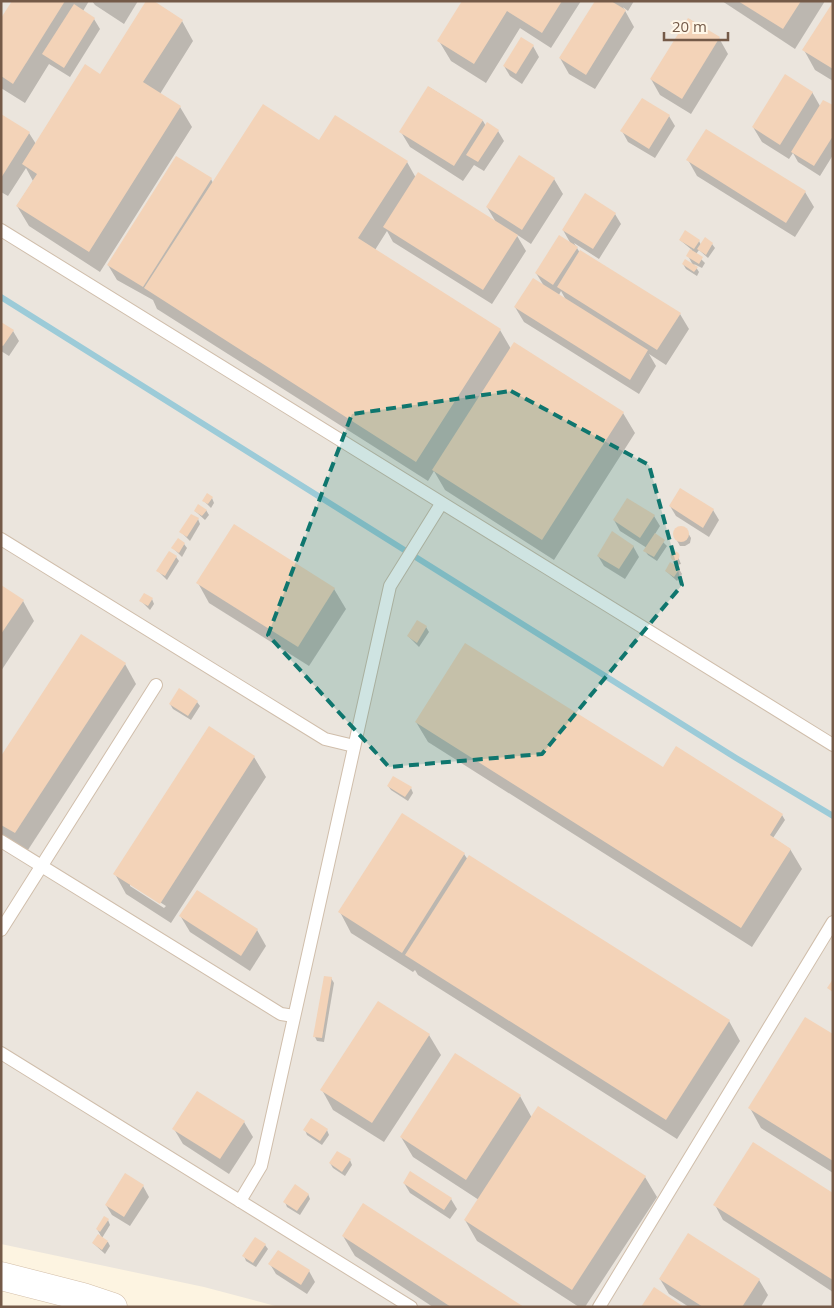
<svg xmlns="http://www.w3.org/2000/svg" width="834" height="1308" viewBox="0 0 834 1308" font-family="'Open Sans',sans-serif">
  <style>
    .industrial { fill: #ebe5dd }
    .shadow { fill: #0003; fill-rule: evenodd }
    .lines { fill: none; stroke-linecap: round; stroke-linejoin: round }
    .stream { stroke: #9ccbd8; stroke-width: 6 }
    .building { fill: #f3d3b8 }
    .lane-casing { stroke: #d0beab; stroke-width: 14 }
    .secondary-casing { stroke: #d3bea8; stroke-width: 29 }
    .lane { stroke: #fff; stroke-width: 12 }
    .secondary { stroke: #fff; stroke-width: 28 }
    .marked { fill: #0f766e; fill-opacity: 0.2; stroke: #0f766e; stroke-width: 4; stroke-dasharray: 10 6; stroke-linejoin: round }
  </style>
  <rect width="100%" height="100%" fill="#fdf4e1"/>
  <!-- industrial -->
  <polygon class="industrial" points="1,1 833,1 833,1307 279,1307 204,1287 1,1244"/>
  <!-- shadow -->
  <g class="shadow">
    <polygon points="13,1 89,1 83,11 94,19 100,29 70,77 49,64 25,103 1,88 1,21"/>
    <polygon points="92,1 138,1 124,24 95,5"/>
    <polygon points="464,1 581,1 551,48 520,28 486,83 451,61 439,41"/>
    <polygon points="610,1 634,1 628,11 623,7 634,27 595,89 569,74 560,58"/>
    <polygon points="722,1 825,1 795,49"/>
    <polygon points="833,4 833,81 815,70 804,50"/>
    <polygon points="689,19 719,38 728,54 691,114 660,95 651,79"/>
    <polygon points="182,21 193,41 160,94 180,107 192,127 100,272 29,226 17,206 33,181 26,168 8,196 1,192 1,115 29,133 36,144 100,75"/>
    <polygon points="521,39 533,46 539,57 522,84 510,76 504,66"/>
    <polygon points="429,87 483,121 486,126 498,131 504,141 484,171 474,165 463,181 410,147 401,132"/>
    <polygon points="812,92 820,106 833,107 833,155 820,176 798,162 793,153 789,159 762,142 753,127"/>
    <polygon points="669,116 675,126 655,158 628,142 622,131"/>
    <polygon points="319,141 407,162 416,178 497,224 487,207 554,179 563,194 531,244 516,234 526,251 492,304 393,242 387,231 375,250 500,330 511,349 514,344 623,413 635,433 554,560 445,490 434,471 428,481 157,309 153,300 117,280 108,265 211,179 213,183"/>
    <polygon points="688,160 805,192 814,207 795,237 697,176"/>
    <path d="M615,214L621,224L599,259L574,243L580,253L680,314L689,329L666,365L649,354L656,366L639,394L524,322L515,307L544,286L536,273L571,244L563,230ZM561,291L566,300L559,295Z"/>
    <polygon points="680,240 699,241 701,245 712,244 715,248 708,258 699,250 696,254 705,263 702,268 694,264 699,272 697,276 686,269 683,264 693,265 688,256 692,250"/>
    <polygon points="1,324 13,331 19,341 9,356 1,351"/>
    <polygon points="681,490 713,510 719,520 709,537 676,516 670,506"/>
    <polygon points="212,498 214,503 211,508 204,501"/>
    <polygon points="206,510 209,515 205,520 195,511"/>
    <polygon points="654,516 660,526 655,534 667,546 657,561 648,555 645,551 647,548 620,531 614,520"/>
    <polygon points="198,519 200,524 190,541 181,532"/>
    <polygon points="679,527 685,528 691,538 690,543 685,546 680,546 674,535 675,530"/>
    <polygon points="184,544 187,548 182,557 173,548"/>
    <polygon points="633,546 639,557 625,579 604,566 598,556"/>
    <polygon points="677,554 681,564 677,565 673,555"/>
    <polygon points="176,557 179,561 167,580 158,571"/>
    <polygon points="679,569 682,574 677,581 666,571"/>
    <polygon points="198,583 334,589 346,609 309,666 209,603"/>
    <polygon points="1,587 23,601 34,621 1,671"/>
    <polygon points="152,599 154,604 150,610 141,601"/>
    <polygon points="426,627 429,632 419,647 408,636"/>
    <polygon points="125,664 136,684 26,853 1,837 1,758"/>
    <polygon points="197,702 200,706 191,720 173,709 170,704"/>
    <polygon points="416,722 663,769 782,815 785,820 773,838 790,849 802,869 752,947 428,742"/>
    <path d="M209,728L254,757L266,777L171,923L126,894L115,874ZM130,883L166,906L164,908L130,886Z"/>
    <polygon points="388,786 411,788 413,793 408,801 391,790"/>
    <polygon points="464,854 468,860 729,1021 740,1041 677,1139 418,975 415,970 413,972 351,933 340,912"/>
    <polygon points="197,891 257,930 266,946 250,971 190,932 181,917"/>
    <polygon points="331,978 334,983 324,1042 317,1041 315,1037"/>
    <polygon points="429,1035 441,1055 384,1142 333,1110 322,1090"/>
    <polygon points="833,1035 833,1173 761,1128 750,1108"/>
    <polygon points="520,1096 532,1118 645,1177 657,1197 585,1307 579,1307 477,1241 465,1220 479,1200 413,1157 401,1137"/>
    <polygon points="244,1122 253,1137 229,1174 183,1144 174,1129"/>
    <polygon points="305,1130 327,1130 329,1135 322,1145 307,1135"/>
    <polygon points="350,1160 352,1165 345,1176 333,1168 330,1163"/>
    <polygon points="404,1183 451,1199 457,1209 450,1219 410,1193"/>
    <polygon points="143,1186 149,1197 130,1226 112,1215 106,1205"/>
    <polygon points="308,1194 310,1199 300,1215 287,1207 285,1202"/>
    <polygon points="833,1194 833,1292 723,1220 715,1205"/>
    <polygon points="108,1220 110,1225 102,1238 97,1229"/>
    <polygon points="343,1236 522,1307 433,1307 355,1256"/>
    <polygon points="108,1242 110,1246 105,1254 93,1243"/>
    <polygon points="265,1245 268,1249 256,1267 246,1261 244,1256"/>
    <polygon points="278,1251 309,1271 315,1282 307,1294 276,1274 270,1264"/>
    <polygon points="660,1279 759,1280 768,1295 761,1307 689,1307 669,1294"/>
  </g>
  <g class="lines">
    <!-- stream -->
    <polyline class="stream" points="1,297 736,758 833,816"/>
  </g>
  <!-- building -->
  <g class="building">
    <polygon points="12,1 65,1 13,84 1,76 1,18"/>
    <polygon points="146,1 154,1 183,20 143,82 181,106 89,252 16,206 37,174 22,164 85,64 100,74"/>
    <polygon points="462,1 562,1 542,33 507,11 474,64 437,41"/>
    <polygon points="595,1 611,1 626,10 586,75 559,58"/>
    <polygon points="738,1 801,1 783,29"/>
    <polygon points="833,2 833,69 802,50"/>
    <polygon points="74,4 95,18 64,68 42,54"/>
    <polygon points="688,18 720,37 682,99 650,79"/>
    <polygon points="521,37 534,45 516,74 503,66"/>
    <polygon points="785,74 813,92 780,145 752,127"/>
    <polygon points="428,86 483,120 454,166 399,132"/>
    <polygon points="642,98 670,115 649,149 620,131"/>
    <polygon points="823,100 833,105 833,136 814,166 791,152"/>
    <polygon points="263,104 319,140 335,115 408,161 358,238 501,329 416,462 144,288"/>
    <polygon points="1,114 30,132 1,178"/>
    <polygon points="487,122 499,130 478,162 466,155"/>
    <polygon points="706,129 806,191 786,223 686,160"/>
    <polygon points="519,155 555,178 522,230 486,207"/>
    <polygon points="176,156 212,178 143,287 107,265"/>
    <polygon points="418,172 518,235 483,290 383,227"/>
    <polygon points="585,193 616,213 593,249 562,230"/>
    <polygon points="685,230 700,240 694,249 679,240"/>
    <polygon points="559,235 578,247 553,285 535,273"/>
    <polygon points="705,237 713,243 706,255 697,249"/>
    <polygon points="690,249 703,257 699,264 686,256"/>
    <polygon points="580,250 681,313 657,350 557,287"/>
    <polygon points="685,259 698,267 694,272 682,264"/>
    <polygon points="533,278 648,350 630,380 514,307"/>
    <polygon points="1,322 14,330 3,346 1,345"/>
    <polygon points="514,342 624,412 542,540 432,470"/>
    <polygon points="680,488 714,509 703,528 669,506"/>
    <polygon points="207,493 213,497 208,504 202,501"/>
    <polygon points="627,498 655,515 640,538 613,520"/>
    <polygon points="198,504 207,510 202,516 194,511"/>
    <polygon points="191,514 199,518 187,537 179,532"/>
    <polygon points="234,524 335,588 298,647 196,583"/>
    <circle cx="681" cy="534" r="8"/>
    <polygon points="612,531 634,546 619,569 597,556"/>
    <polygon points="655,533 665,540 654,557 643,551"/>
    <polygon points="178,538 185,543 179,553 171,548"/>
    <polygon points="169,551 177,556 165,576 156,571"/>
    <circle cx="675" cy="556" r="4.5"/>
    <polygon points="670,562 680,568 674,577 665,571"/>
    <polygon points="1,585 24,600 1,634"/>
    <polygon points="144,593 153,598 148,606 139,601"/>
    <polygon points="417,620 427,626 417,643 407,636"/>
    <polygon points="81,634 126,663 15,833 1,825 1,756"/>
    <polygon points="465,643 663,767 676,746 783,814 770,835 791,849 741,928 415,722"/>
    <polygon points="179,688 198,701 188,716 169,704"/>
    <polygon points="209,726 255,756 160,904 113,874"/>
    <polygon points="393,776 412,787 405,797 387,786"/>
    <polygon points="402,813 465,853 402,953 338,912"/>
    <polygon points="469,855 730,1020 666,1120 405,955"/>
    <polygon points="197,890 258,929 241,956 179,916"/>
    <polygon points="324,976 332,977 322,1038 313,1037"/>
    <polygon points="833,979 833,992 827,988"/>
    <polygon points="378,1001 430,1034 372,1123 320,1090"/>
    <polygon points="805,1017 833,1034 833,1161 748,1108"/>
    <polygon points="455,1053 521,1095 466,1180 400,1137"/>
    <polygon points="197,1091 245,1121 220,1159 172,1129"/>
    <polygon points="538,1106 646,1176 572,1290 464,1220"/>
    <polygon points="311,1118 328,1129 320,1141 303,1130"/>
    <polygon points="753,1142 833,1193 833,1280 713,1205"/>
    <polygon points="337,1151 351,1159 342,1172 329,1163"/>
    <polygon points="410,1171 452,1198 444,1210 403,1183"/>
    <polygon points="125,1173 144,1185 124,1217 105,1205"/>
    <polygon points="295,1184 309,1194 297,1211 283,1202"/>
    <polygon points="363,1203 524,1307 451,1307 342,1236"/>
    <polygon points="104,1216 109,1219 100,1232 96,1229"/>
    <polygon points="688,1233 760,1279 742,1307 703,1307 659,1279"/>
    <polygon points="98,1234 108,1241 102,1250 92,1243"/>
    <polygon points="255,1237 266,1244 253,1263 242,1256"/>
    <polygon points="278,1250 310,1270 301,1285 268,1264"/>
    <polygon points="654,1287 684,1307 641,1307"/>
  </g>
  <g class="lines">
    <defs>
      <g id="lane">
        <polyline points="1,230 833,745"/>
        <polyline points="1,539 325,739 354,746"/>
        <polyline points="1,841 281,1014 294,1016"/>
        <polyline points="1,930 156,685"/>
        <polyline points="1,1053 411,1307"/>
        <polyline points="240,1201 261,1166 390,586 441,504"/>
        <polyline points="599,1307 833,922"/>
      </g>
      <polyline id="secondary" points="1,1276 83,1297 113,1307"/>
    </defs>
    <!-- lane casing -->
    <use href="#lane" class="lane-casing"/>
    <!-- secondary casing -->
    <use href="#secondary" class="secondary-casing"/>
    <!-- lane -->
    <use href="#lane" class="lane"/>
    <!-- secondary -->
    <use href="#secondary" class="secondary"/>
  </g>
  <!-- marked area -->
  <path class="marked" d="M511,391L649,465L682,585L542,754L389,767L268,635L352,414Z"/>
  <!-- border -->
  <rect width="834" height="1308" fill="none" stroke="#745a48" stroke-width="5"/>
  <!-- scale -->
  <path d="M664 32v8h64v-8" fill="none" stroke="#745a48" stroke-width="2.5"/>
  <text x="672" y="32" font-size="15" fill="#745a48" stroke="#fff7e8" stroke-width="4" paint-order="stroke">20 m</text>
</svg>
